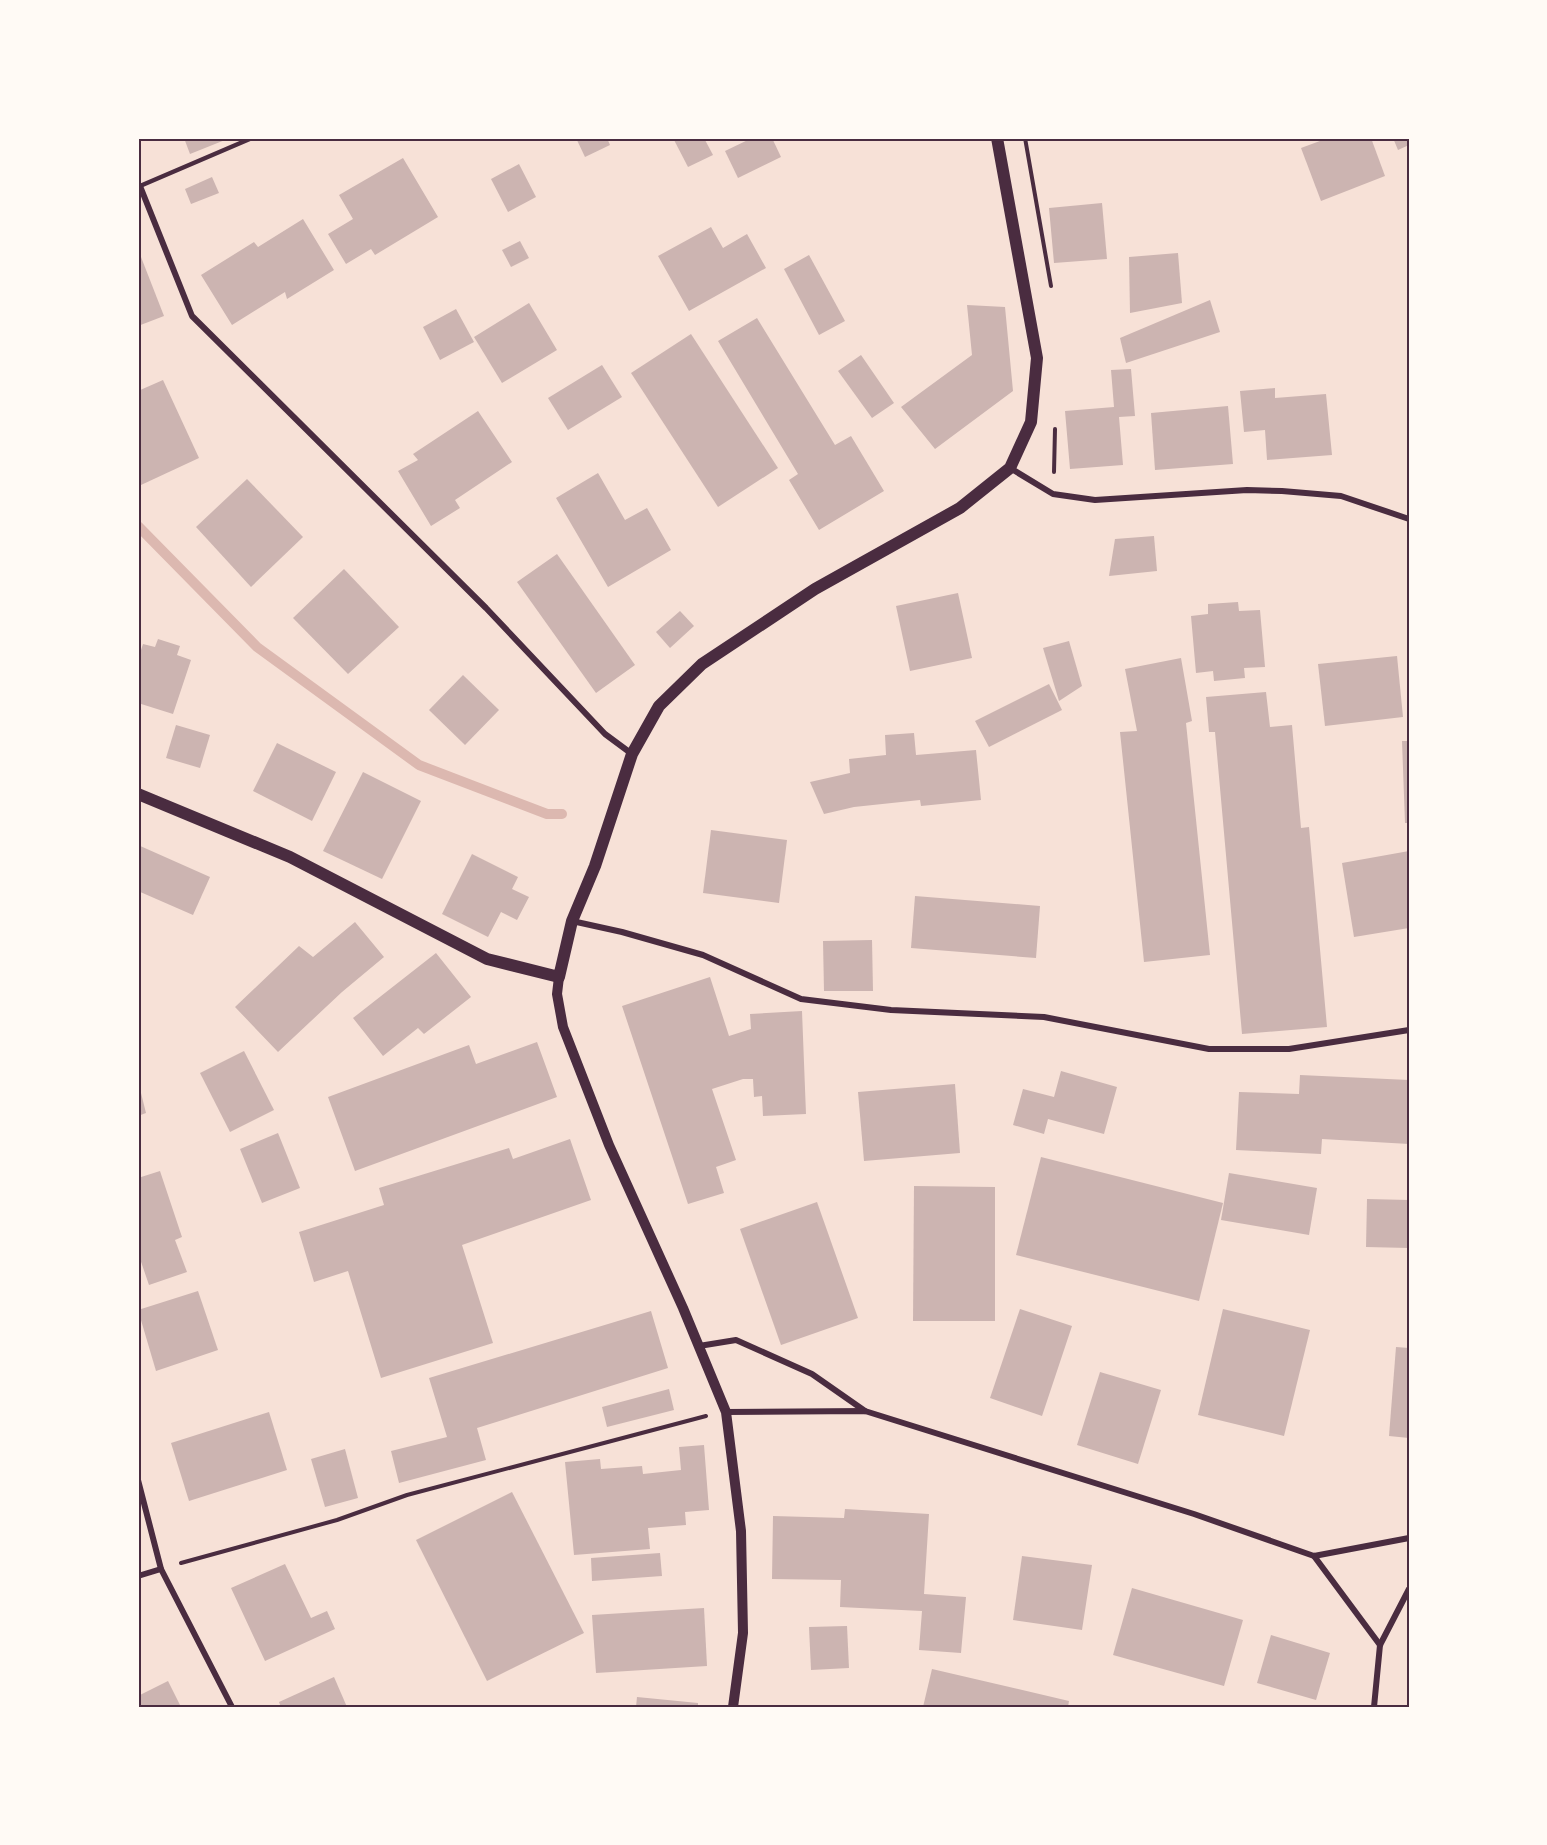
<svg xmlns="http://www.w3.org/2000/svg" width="1547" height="1845" viewBox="0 0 1547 1845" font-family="'Archivo Narrow',sans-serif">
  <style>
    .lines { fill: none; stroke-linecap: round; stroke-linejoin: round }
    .stream { stroke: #dcb8b0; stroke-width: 10 }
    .building { fill: #ccb4b1 }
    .path { stroke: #4a2c40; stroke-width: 4 }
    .service { stroke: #4a2c40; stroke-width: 4.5 }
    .minor { stroke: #4a2c40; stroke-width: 6 }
    .tertiary { stroke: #4a2c40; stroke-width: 10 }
    .secondary { stroke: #4a2c40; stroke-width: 12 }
    .neatline { fill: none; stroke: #4a2c40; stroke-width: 2 }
  </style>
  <rect width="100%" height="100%" fill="#f7e1d7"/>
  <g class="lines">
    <!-- stream -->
    <polyline class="stream" points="138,526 257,647 419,765 547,814 562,814"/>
  </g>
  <!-- building -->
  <g class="building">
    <polygon points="184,138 230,138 190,154"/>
    <polygon points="576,138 607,138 610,145 585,157"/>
    <polygon points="673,138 704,138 713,155 688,167"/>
    <polygon points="752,138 772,138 781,157 738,178 725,151"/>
    <polygon points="1328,138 1371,138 1385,176 1321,201 1301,148"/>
    <polygon points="1393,138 1409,138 1409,145 1398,150"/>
    <polygon points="403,158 438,217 375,255 371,249 346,264 328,234 353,219 339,195"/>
    <polygon points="519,164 536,197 508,212 491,179"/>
    <polygon points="212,177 219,193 191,204 185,189"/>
    <polygon points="1102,203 1107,259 1054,263 1049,208"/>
    <polygon points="303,219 334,270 287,299 285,292 232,325 201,275 254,242 258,247"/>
    <polygon points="711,227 723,248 747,234 766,268 689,311 658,256"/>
    <polygon points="520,241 529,258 511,267 502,250"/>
    <polygon points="1178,253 1182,303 1130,313 1129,257"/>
    <polygon points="809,255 845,321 819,335 784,269"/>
    <polygon points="141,257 164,316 138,326 138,259"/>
    <polygon points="1210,300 1220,332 1126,363 1120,338"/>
    <polygon points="529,303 557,350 502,383 474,337"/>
    <polygon points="967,305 1005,307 1013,391 935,449 901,407 972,355"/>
    <polygon points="456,309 474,342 440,360 423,327"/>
    <polygon points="757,318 835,445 851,436 884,491 819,530 789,480 798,474 718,341"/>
    <polygon points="691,334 778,468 718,507 631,373"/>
    <polygon points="861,355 894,403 872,418 838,371"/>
    <polygon points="602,365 622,397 568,430 548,398"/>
    <polygon points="1131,369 1135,416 1119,417 1123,465 1070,469 1065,411 1114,407 1111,370"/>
    <polygon points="163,380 199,458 141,485 138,479 138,391"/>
    <polygon points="1275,388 1275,398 1326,394 1332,455 1267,460 1265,430 1244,432 1240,391"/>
    <polygon points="1228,406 1233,464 1155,470 1151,413"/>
    <polygon points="478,411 512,462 455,500 460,508 431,526 398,471 418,460 413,454"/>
    <polygon points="598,473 625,520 647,508 671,550 608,587 556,498"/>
    <polygon points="247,479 303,537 251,587 196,527"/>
    <polygon points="1154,536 1157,571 1109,576 1115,539"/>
    <polygon points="557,554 635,665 596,693 517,582"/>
    <polygon points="344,569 399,627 348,674 293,618"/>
    <polygon points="958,593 972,658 910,671 896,606"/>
    <polygon points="1238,602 1239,611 1260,610 1265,667 1244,668 1245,678 1214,681 1213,671 1196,673 1191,616 1208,614 1208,604"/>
    <polygon points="680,611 694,626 670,648 656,632"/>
    <polygon points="158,639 180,646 177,655 191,660 173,714 138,703 138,659 143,644 155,647"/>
    <polygon points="1069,641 1082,686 1059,701 1043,648"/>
    <polygon points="1397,656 1403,717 1325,726 1318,664"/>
    <polygon points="1181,658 1192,721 1186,723 1210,955 1144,962 1120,732 1137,731 1125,669"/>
    <polygon points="463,675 499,710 465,745 429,710"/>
    <polygon points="1049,684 1062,710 989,747 975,721"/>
    <polygon points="1266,692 1270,727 1292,725 1301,828 1309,827 1327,1027 1242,1034 1215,732 1209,732 1206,697"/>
    <polygon points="176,725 210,735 200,768 166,758"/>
    <polygon points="914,733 916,755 976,750 981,800 921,806 920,800 854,807 824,814 810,782 850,773 849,759 886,755 885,735"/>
    <polygon points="1402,741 1409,741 1409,823 1405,823"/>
    <polygon points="277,743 336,772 312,821 253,791"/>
    <polygon points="363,772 421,801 382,879 323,851"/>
    <polygon points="711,830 787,840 779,903 703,893"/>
    <polygon points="138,845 210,877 193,915 138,891"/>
    <polygon points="1409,851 1409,928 1354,937 1342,863"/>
    <polygon points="472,854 518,877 512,889 529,897 517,920 501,912 488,937 442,914"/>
    <polygon points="915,896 1040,906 1036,958 911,948"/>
    <polygon points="355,922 384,957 342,992 278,1052 235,1007 299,946 313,957"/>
    <polygon points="872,940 873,991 824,991 823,941"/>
    <polygon points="436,953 471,997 424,1034 418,1028 383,1056 353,1018"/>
    <polygon points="710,977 729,1036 751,1029 750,1014 802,1011 806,1114 763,1116 762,1096 754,1097 753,1079 743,1079 712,1089 736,1160 716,1167 724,1193 688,1204 622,1006"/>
    <polygon points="537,1042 557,1097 355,1171 328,1097 469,1045 476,1064"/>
    <polygon points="244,1051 274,1110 230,1132 200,1073"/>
    <polygon points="1061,1071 1117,1087 1104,1134 1048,1119 1044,1134 1013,1125 1023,1089 1054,1097"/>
    <polygon points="1300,1075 1409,1080 1409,1144 1322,1139 1321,1154 1236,1150 1239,1092 1299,1094"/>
    <polygon points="955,1084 960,1153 864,1161 858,1092"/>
    <polygon points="139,1085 146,1113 138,1116 138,1086"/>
    <polygon points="278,1133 300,1188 262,1203 240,1149"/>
    <polygon points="570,1139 591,1200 462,1245 493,1343 381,1378 348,1271 314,1282 299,1232 384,1205 379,1188 509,1148 513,1159"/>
    <polygon points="1041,1157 1223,1203 1199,1301 1016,1255"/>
    <polygon points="160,1171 182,1237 175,1240 187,1272 149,1285 138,1253 138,1178"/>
    <polygon points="1229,1173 1317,1188 1309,1235 1221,1220"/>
    <polygon points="914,1186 995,1187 995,1321 913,1321"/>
    <polygon points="1367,1199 1409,1200 1409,1248 1366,1247"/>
    <polygon points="817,1202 858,1318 781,1345 740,1229"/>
    <polygon points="198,1291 218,1350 156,1371 138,1310"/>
    <polygon points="1020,1309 1072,1326 1042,1416 990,1398"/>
    <polygon points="1223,1309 1310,1330 1284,1436 1198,1415"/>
    <polygon points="651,1311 668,1368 477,1428 486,1460 399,1483 391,1451 447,1437 429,1378"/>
    <polygon points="1396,1347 1409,1348 1409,1438 1389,1436"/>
    <polygon points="1100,1372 1161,1390 1138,1464 1077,1445"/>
    <polygon points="669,1389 674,1410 607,1427 602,1407"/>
    <polygon points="269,1412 287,1470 189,1501 171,1443"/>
    <polygon points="704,1445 709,1510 685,1512 686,1525 648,1528 650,1549 574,1555 565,1462 600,1459 601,1469 642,1466 643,1474 681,1470 679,1447"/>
    <polygon points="345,1449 358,1498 325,1507 311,1459"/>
    <polygon points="512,1492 584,1633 487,1681 416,1540"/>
    <polygon points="845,1509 929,1514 924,1594 966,1597 961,1653 919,1650 922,1611 840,1607 841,1580 772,1579 773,1516 844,1518"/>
    <polygon points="660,1553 662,1576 592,1581 591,1558"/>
    <polygon points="1022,1556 1092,1565 1082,1630 1013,1620"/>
    <polygon points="285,1564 311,1618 327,1611 335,1629 265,1661 231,1588"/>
    <polygon points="1132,1588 1243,1620 1224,1686 1113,1655"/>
    <polygon points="704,1608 707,1666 596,1673 592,1615"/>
    <polygon points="847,1626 849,1668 811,1670 809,1627"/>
    <polygon points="1271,1635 1330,1653 1316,1700 1257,1683"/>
    <polygon points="932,1669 1069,1701 1068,1707 923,1707"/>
    <polygon points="334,1677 347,1707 281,1707 279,1702"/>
    <polygon points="168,1681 181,1707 138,1707 138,1696"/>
    <polygon points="637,1697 698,1703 698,1707 636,1707"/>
  </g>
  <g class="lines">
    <!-- path -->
    <g class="path">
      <polyline points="1025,138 1051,286"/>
      <polyline points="1054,472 1055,429"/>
      <polyline points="181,1563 337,1520 407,1495 706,1416"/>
    </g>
    <!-- service -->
    <polyline class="service" points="140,186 252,138"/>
    <!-- minor -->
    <g class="minor">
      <polyline points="138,186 140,186 192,316 486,608 605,734 632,754"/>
      <polyline points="1010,468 1053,494 1095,500 1247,490 1282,491 1341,496 1409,519"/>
      <polyline points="572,921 622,932 703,955 801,999 891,1010 1044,1017 1209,1049 1289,1049 1409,1030"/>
      <polyline points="699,1346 736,1340 812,1374 865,1411"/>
      <polyline points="726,1412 865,1411 1194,1514 1314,1556 1409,1538"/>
      <polyline points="138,1480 161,1569 232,1707"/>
      <polyline points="1314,1556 1380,1645"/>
      <polyline points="138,1576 161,1569"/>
      <polyline points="1374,1707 1380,1645 1409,1589"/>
    </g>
    <!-- tertiary -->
    <polyline class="tertiary" points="559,977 557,994 563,1027 609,1145 683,1308 726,1412 741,1531 743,1633 733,1707"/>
    <!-- secondary -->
    <polyline class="secondary" points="138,794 290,857 487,959 559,977 572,921 595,866 632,754 659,706 702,664 815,589 960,508 1010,468 1031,422 1037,358 997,138"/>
  </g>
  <!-- border -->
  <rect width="1547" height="1845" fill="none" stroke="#fffaf5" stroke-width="279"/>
  <rect x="140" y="140" width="1268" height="1566" class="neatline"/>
</svg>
